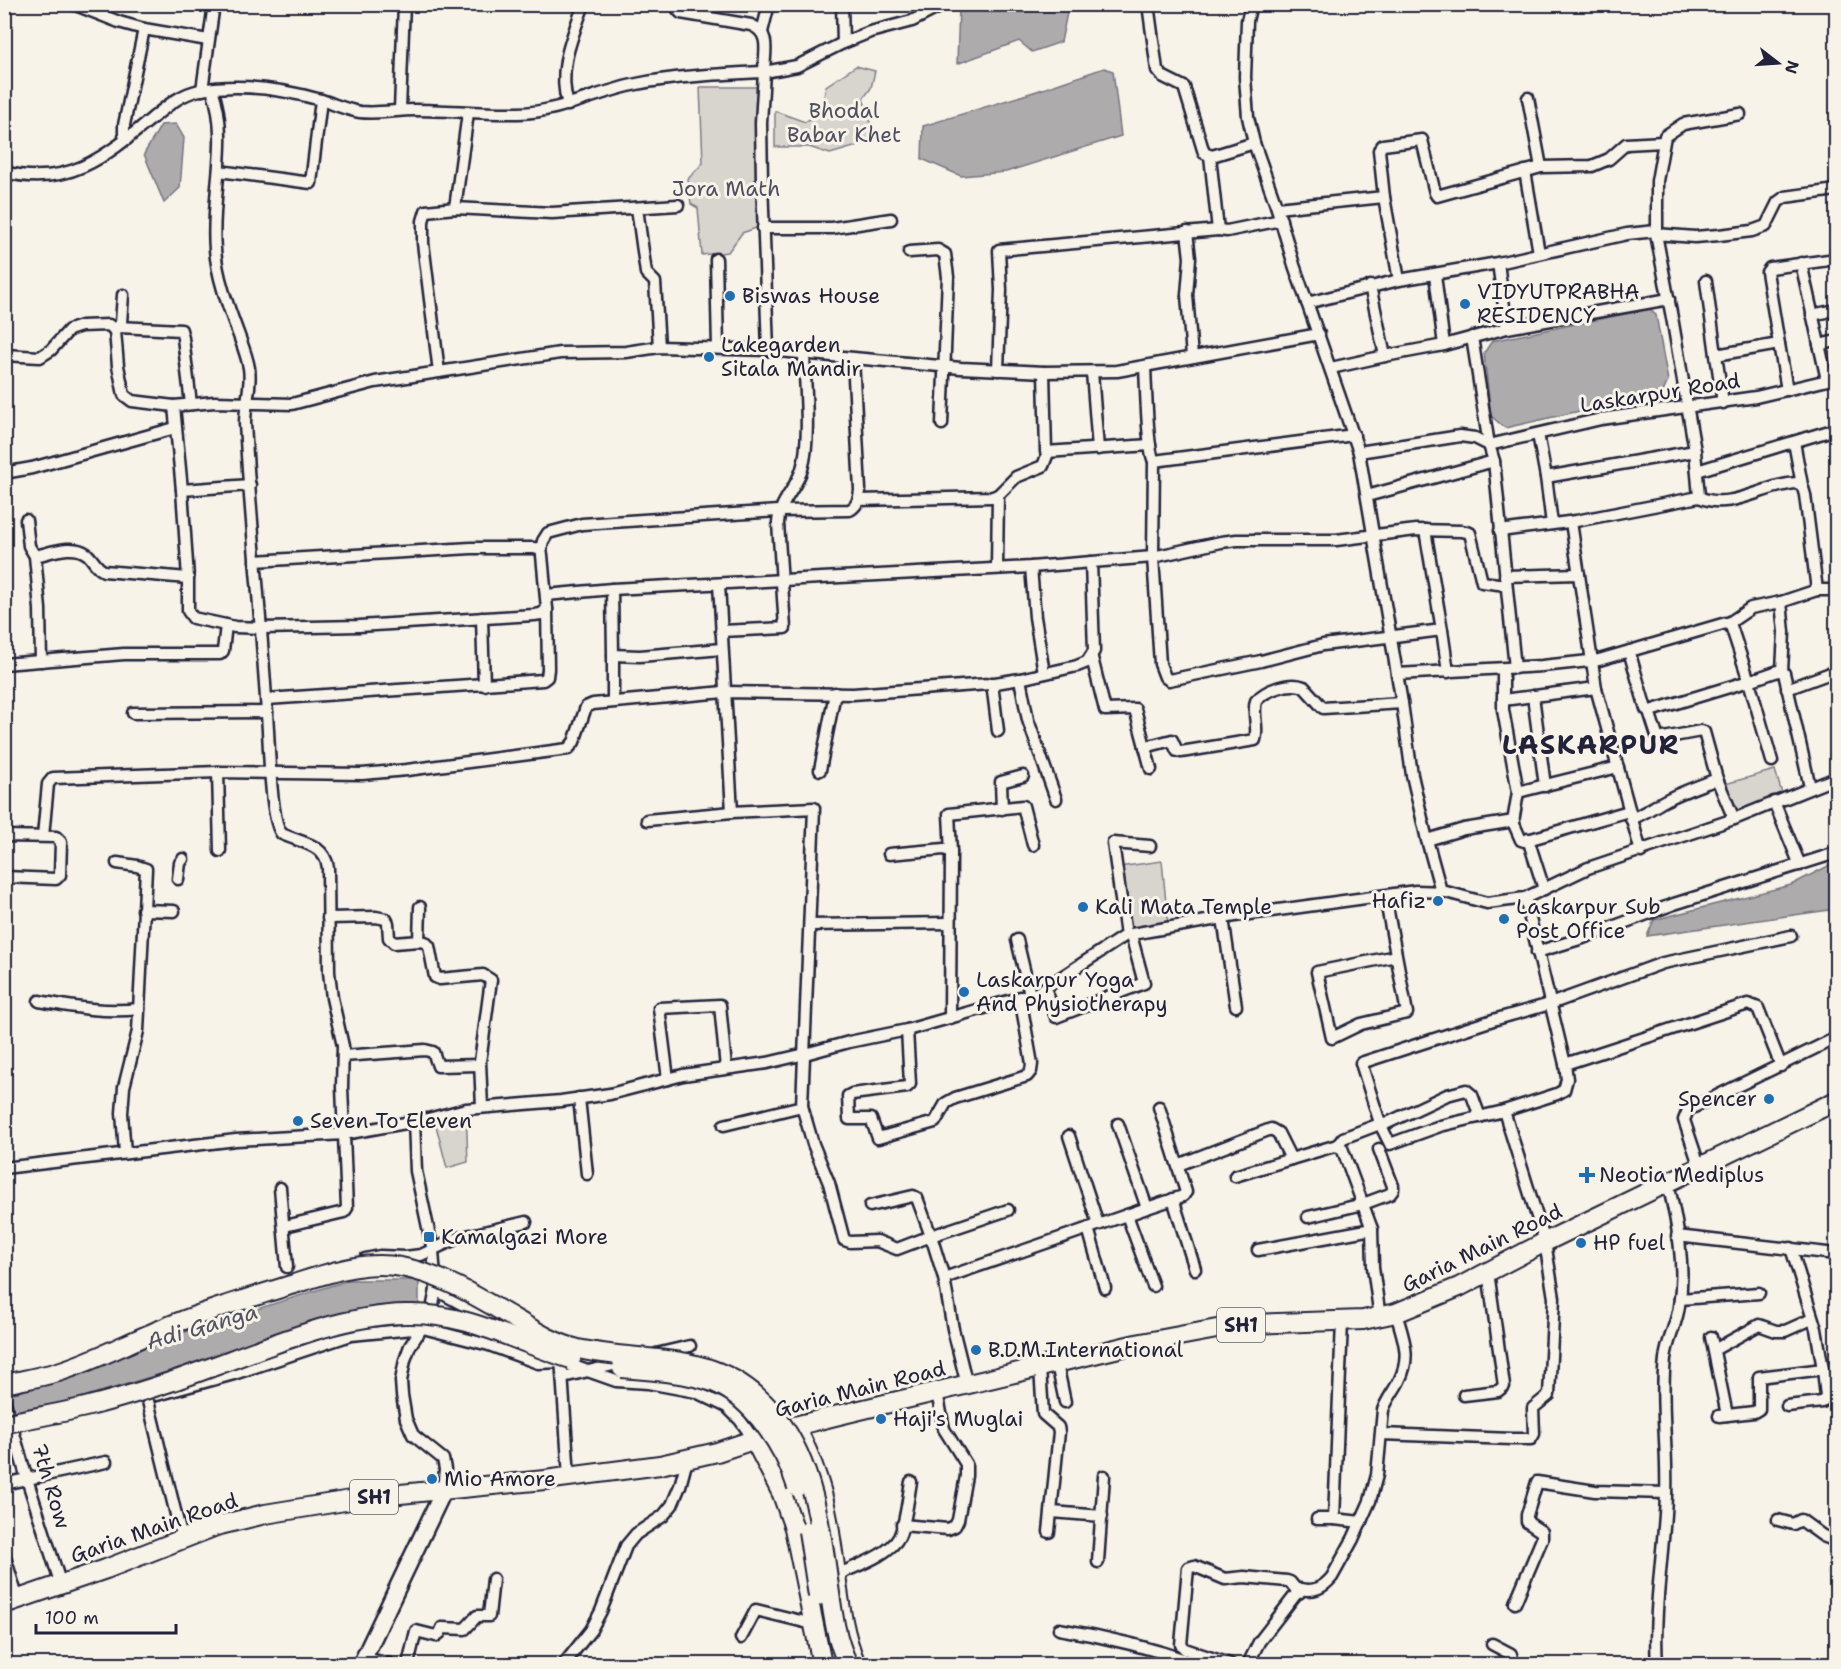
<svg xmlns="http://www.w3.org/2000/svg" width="1841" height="1669" viewBox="0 0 1841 1669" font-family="'Shantell Sans',sans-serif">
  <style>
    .green { fill: #d8d5cf; stroke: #7d7c85; stroke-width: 1.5 }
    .water { fill: #aeabad; stroke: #76747f; stroke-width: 1.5 }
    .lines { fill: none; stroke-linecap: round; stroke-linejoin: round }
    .street-casing { stroke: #22223b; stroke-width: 15 }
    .secondary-casing { stroke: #22223b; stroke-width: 20 }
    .primary-casing { stroke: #22223b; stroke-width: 22 }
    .street { stroke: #f7f3e8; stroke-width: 10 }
    .secondary { stroke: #f7f3e8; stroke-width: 15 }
    .primary { stroke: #f7f3e8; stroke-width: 18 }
    .primary-bridge-casing { stroke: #22223b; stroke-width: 22; stroke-linecap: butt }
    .primary-bridge { stroke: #f7f3e8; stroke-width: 18 }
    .poi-dot { fill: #1f6fb2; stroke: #f7f3e8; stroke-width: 2 }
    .labels { text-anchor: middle; stroke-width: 6; stroke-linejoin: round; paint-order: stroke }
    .shield { fill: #f7f3e8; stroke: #62616f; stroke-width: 1.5 }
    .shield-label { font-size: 20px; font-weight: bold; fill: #22223b }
    .park-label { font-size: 21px; fill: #504f60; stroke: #f7f3e8 }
    .poi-label { font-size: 21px; fill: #22223b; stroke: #f7f3e8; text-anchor: start }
    .street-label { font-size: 21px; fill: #22223b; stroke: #f7f3e8 }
    .water-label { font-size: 22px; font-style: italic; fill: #535263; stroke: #f7f3e8 }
    .district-label { font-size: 27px; font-weight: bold; letter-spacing: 1.5px; fill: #22223b; stroke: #f7f3e8 }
  </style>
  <rect width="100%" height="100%" fill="#f7f3e8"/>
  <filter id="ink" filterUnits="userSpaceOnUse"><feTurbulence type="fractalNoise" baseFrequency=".0167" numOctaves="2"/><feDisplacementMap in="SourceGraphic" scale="12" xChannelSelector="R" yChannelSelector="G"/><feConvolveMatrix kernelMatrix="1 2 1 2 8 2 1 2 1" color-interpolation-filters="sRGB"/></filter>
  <g filter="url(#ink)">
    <!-- green -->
    <g class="green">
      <polygon points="856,66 875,71 871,88 863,99 870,117 871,142 830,154 809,147 775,147 775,111 805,122 821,111 826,86"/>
      <polygon points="700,87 757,87 759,227 742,233 728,252 702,255 698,208 691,204 688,179 703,163"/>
      <polygon points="1775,770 1783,797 1734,816 1725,784"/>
      <polygon points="1162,861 1168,924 1129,930 1119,867"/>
      <polygon points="466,1109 468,1162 447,1168 434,1118"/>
    </g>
    <!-- water -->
    <g class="water">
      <polygon points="965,5 1066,5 1067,13 1061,42 1032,52 1019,41 957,64 959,7"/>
      <polygon points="1104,68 1113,71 1121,136 1006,172 961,176 922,159 923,126 1037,91"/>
      <polygon points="176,124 184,138 180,188 164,203 144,154 161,125"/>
      <polygon points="1650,309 1656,315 1668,381 1663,392 1505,428 1491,416 1484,353 1492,341"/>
      <polygon points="1836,863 1836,909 1647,936 1654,920 1791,885 1832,864"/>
      <polygon points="349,1280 419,1280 419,1308 208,1360 73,1400 5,1416 4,1392 58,1379 191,1330"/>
    </g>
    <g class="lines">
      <defs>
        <g id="street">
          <polyline points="73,4 119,22 144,29 208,40"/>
          <polyline points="842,4 843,43"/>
          <polyline points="945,4 912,21 870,32 843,43 797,66 764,72 761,123 762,181 768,350 961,368 1044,372 1117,371 1319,334"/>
          <polyline points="1148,4 1157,70 1162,76 1184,87 1204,153 1212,156 1254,143"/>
          <polyline points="1251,4 1247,21 1245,77 1248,117 1254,143 1277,208 1294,265 1359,452 1402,703 1412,775 1427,840 1441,891"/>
          <polyline points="762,32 769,4"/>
          <path d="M212,89C231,140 210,196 215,249C217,277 228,306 238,333C242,344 247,356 249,368C252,386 245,404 245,423C251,532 264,640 269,750C270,767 272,823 282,834C302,843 325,844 328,868L329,972L332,998L343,1046L342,1087L347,1208L344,1212L285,1226"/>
          <polyline points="202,90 214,4"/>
          <polyline points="1528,98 1541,167"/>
          <path d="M568,105C557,69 572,38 584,4"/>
          <polyline points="400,110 404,4"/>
          <polyline points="127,139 124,135 124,125 144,29"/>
          <polyline points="1210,156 1218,230 1227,231 1281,220"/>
          <polyline points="219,171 311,183 321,100"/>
          <polyline points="1525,171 1539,253"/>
          <path d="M4,172C67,188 104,158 150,120C166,107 180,94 200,90C241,83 282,89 321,100C334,104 347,110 360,112C379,114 396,110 415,110C449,110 484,114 519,113C560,112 597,92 637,84C676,76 724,74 764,72C764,54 772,33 751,25L681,13L678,10L677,4"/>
          <polyline points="1384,197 1379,150 1383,145 1422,140 1435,193 1437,196 1541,167 1592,166 1609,159 1626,144 1663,142"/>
          <polyline points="455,208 468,113"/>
          <polyline points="637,208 646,273 655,282 659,347"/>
          <polyline points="1277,208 1384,197 1399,280"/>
          <polyline points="763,228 832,228 891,219"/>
          <polyline points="1187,232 1190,258 1187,295 1192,357"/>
          <polyline points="1657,233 1657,181 1665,136 1683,124 1740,114"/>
          <polyline points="909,252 938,250 945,254 948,277 942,424"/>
          <polyline points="716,259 718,348"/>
          <polyline points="1801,263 1827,380"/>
          <polyline points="1435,275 1444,345"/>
          <polyline points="1706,281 1716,355 1779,344 1767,272 1770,268 1836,259"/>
          <polyline points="1370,286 1385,356 1444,345 1507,328 1498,263"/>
          <polyline points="1307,303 1399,280 1498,263 1627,234 1656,231"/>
          <polyline points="1812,315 1836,310"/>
          <polyline points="118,327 181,330 183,338 191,404"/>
          <polyline points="1507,328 1669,299"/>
          <polyline points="115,331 121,323 123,295"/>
          <polyline points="1472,337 1489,445 1601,419 1756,397 1836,378"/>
          <polyline points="1779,344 1787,390"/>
          <polyline points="1819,345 1836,341"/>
          <polyline points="4,355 40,357 51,350 69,330 81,326 109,325 115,331 118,366 124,395 132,401 174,406"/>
          <polyline points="1716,355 1723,403"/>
          <path d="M1145,367C1146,384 1147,450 1154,461L1354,435"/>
          <polyline points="1331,368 1385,356"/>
          <polyline points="998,370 1001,290 999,250 1218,230"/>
          <polyline points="439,372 423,243 423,221 426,211 455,208 552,213 678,205"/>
          <polyline points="1044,372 1046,452 1150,445"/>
          <polyline points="1092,372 1098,449"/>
          <polyline points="1538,434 1546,477 1695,451"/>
          <polyline points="1794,442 1802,485"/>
          <polyline points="1359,452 1460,436 1475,438 1489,445 1494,461 1515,668"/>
          <polyline points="1154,461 1153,557 1160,664 1165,677 1169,680 1261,661 1323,645 1442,630 1425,530"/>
          <polyline points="1697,471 1836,429"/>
          <polyline points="4,473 32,468 175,428"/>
          <polyline points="1546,477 1552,524"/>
          <polyline points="182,490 250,485"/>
          <polyline points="1367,496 1494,461"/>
          <path d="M1699,497C1732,512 1766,483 1799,483L1803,488L1805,495L1817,590"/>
          <polyline points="858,500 993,497 998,495 1016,477 1043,466 1048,453"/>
          <polyline points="26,520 29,546 35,556 40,609 41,661"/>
          <polyline points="1571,522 1596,688 1641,852"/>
          <polyline points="1500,531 1576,521 1699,497 1695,451 1673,323 1656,234 1695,237 1719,235 1752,231 1766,226 1778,202 1785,197 1836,190"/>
          <path d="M541,550L543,541L548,533L582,524L779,511L850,510C858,505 859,499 860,490L853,359"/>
          <path d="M35,556C50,553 73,543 87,554C93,559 96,568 104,571L188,578"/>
          <polyline points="255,561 471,548 534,548 541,550 542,555 547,609 541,614 534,615 359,626 262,628 235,627 193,618 188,611 188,578 182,490 174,406 214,402 292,404 375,382 560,353 626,352 659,347 768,350"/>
          <polyline points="1031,567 1035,617 1044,673"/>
          <polyline points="997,568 998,495"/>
          <polyline points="1505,576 1579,574"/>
          <polyline points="719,584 732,812 814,808 802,1106 813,1144 829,1183 844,1240 850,1242 877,1241 897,1249 931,1236 944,1278 953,1329 967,1385"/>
          <polyline points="612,589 613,655 640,656 722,649"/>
          <polyline points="546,595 612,589 1031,567 1153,557 1221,542 1237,540 1336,540 1416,530 1462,531 1470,533 1482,582 1506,585"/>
          <polyline points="482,618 484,685"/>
          <polyline points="1729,623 1751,608 1781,602"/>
          <polyline points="1442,630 1448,672"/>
          <path d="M721,631L785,628L778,523C779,502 796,489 802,469C811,440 805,387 804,354"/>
          <polyline points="1092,658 1105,710 1135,709 1151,769"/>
          <polyline points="4,664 124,654 220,654 223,651 226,625"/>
          <polyline points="1503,669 1503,710 1518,792 1513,822 1521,840 1524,841 1629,811"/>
          <polyline points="1782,671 1784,632 1781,602 1817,590 1836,590"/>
          <polyline points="1397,674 1542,666 1599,660 1726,623 1731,626 1749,681 1650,711 1646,709 1629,651"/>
          <polyline points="1020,679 1028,720 1056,799"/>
          <polyline points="992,683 998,731"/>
          <polyline points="1787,689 1836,671"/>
          <polyline points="1533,696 1545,786"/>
          <polyline points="267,699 543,680 547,677 548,669 547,609"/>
          <polyline points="1503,700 1596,688"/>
          <polyline points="613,701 613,655"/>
          <polyline points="1649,711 1658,739 1701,731 1704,732 1717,779 1734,819"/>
          <polyline points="133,713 267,712"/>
          <path d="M1145,747L1172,740L1177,751L1181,752L1255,740C1259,728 1252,714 1256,701C1265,690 1290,681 1304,687L1323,708L1402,703"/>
          <polyline points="1772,761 1749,681 1781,670 1784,673 1810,787"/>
          <polyline points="820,770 835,693"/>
          <polyline points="218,772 220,851"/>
          <polyline points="1518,792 1618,767"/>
          <polyline points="1774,802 1800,865"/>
          <polyline points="1002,809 1001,782 1023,776"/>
          <path d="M1631,819C1644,814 1653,807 1664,801C1681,792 1699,786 1717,779"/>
          <polyline points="647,820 732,812"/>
          <polyline points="4,836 56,837 61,842 60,875 56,879 4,877"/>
          <polyline points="43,836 48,784 53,778 218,772 362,774 407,770 568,749 574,742 586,707 593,704 724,692 853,694 989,684 1020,679 1077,666 1087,662 1094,651 1091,562"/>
          <polyline points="1528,839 1544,889"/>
          <polyline points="1427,840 1464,829 1514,821"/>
          <polyline points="951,852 949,814 1023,806 1033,845"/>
          <polyline points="889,854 944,849 951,852 950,1018"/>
          <polyline points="117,863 137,866 146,869 138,1031 124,1087 122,1113 125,1153"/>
          <polyline points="178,879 180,863 183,859"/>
          <polyline points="1385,896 1407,1013 1361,1024 1332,1038 1317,972 1396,956"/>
          <polyline points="143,910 174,911"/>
          <polyline points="328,918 376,917 386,919 388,923 389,938 394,943 419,941 420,907"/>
          <polyline points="1223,918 1236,1006"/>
          <polyline points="810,925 950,923"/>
          <polyline points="1126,935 1113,843 1150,846"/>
          <polyline points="1017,940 1030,995"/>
          <polyline points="419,941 425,942 429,946 435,977 440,979 483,975 491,980 480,1062 482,1107"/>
          <polyline points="1537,952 1583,938 1674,904 1836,853"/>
          <polyline points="1045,988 1056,1017 1144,983 1131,935"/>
          <path d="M39,1001C73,1007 105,1013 139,1009"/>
          <polyline points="907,1030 910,1084 907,1087 852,1094 848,1096 849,1119 871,1119 878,1138 935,1122 946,1103 955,1098 1027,1076 1031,1071 1032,1064 1020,997"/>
          <polyline points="343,1056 425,1050 433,1052 438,1066 479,1065"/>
          <polyline points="1565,1064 1748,1004 1758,1008 1781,1066"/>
          <polyline points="668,1079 659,1008 720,1005 726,1068"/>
          <polyline points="579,1098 587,1174"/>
          <polyline points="1480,1117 1472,1095 1466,1090 1447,1095 1381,1126 1361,1063 1493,1020 1550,1004 1663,963 1791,936"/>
          <polyline points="414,1121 416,1171 433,1251 436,1290 431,1314 410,1346 405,1360 401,1381 402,1395 406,1419 413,1435 443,1459 445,1469 443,1492"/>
          <polyline points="724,1125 802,1106"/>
          <polyline points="1069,1136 1098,1224"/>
          <polyline points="1337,1146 1343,1138 1377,1125 1381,1126 1390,1144 1440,1126 1504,1111 1557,1094 1564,1090 1567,1079 1565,1064 1525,898"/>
          <polyline points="1178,1165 1271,1129 1278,1133 1291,1159 1334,1146 1342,1148 1372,1229 1373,1267 1380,1318"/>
          <polyline points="4,1168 236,1140 344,1134 428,1119 466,1109 561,1101 610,1094 683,1075 767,1063 805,1054 849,1042 907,1030 1037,993 1126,935 1235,916 1416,891 1446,892 1487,903 1525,898 1588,868 1734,819 1836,778"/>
          <polyline points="1700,1168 1684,1120 1688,1110 1836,1038"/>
          <polyline points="1235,1176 1291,1159"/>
          <polyline points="280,1188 287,1267"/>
          <polyline points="1173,1199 1195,1269"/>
          <polyline points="870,1206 913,1196 917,1198 931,1236 1008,1210"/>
          <polyline points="1147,1208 1183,1196 1186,1192 1159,1107"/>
          <polyline points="1127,1215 1153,1286"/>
          <polyline points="1308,1217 1363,1204 1390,1194 1393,1190 1393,1186 1379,1149"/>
          <polyline points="1088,1228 1105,1288"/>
          <polyline points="1677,1236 1836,1254"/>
          <polyline points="1258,1250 1372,1229"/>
          <polyline points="365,1259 380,1256 405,1257 421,1255 458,1238 526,1222"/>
          <polyline points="944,1278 1147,1208 1118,1124"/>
          <polyline points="436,1290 498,1324"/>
          <polyline points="1680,1299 1759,1293"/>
          <polyline points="1342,1322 1334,1519 1361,1522"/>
          <polyline points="1711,1337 1727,1415"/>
          <polyline points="1714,1350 1759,1325 1776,1331 1785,1331 1812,1319"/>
          <polyline points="656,1354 690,1346"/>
          <polyline points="561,1358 569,1477"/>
          <polyline points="1057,1364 1065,1402"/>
          <polyline points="1040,1368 1043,1414 1058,1427 1059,1432 1049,1532"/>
          <polyline points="563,1377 626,1362"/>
          <polyline points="157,1395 234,1374 351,1335 423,1328 489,1345 538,1363 562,1362 616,1381 648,1383 696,1392 727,1407 740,1420 755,1441"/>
          <polyline points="1464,1395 1498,1391 1504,1386 1488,1272"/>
          <polyline points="147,1397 182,1539"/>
          <polyline points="4,1399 27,1479 61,1585"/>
          <polyline points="1787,1406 1822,1402 1826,1397 1823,1369"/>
          <polyline points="1719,1416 1754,1412 1759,1409 1759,1377 1823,1369 1816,1329 1791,1248"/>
          <polyline points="1381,1434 1512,1439 1531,1439 1534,1434 1533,1408 1549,1395 1554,1298 1545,1242 1504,1111"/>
          <polyline points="4,1484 106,1462"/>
          <polyline points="1052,1512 1102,1516"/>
          <polyline points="1317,1519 1334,1519"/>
          <polyline points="1778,1520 1793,1524 1801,1520 1823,1536 1836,1541"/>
          <polyline points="902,1525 948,1529 955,1526 958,1520 966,1476 966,1464 944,1429 937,1392"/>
          <polyline points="4,1554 18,1600"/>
          <polyline points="1098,1562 1104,1476"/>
          <polyline points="1835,1573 1836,1567"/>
          <path d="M835,1576C853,1567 890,1555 899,1537C906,1523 908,1497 911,1482"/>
          <polyline points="1515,1603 1542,1539 1542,1532 1527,1522 1527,1515 1537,1482 1595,1491 1666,1493"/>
          <path d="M1059,1629C1107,1637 1152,1648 1198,1664"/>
          <polyline points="741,1638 756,1610 813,1624"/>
          <polyline points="1492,1644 1511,1654 1513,1664"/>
          <polyline points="365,1658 390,1664"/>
          <polyline points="408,1664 416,1631 436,1636 440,1633 442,1628 465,1629 477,1616 489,1616 493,1579"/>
          <polyline points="564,1664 591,1630 601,1611 626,1546 636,1534 663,1516 672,1505 680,1486 687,1460"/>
          <polyline points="1230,1664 1185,1649 1181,1645 1188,1568 1194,1566 1225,1579 1244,1577 1287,1581 1290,1582 1299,1593"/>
          <path d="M1248,1664L1259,1642L1300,1589C1314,1592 1323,1588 1332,1577L1353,1539L1370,1501L1377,1475L1383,1410C1387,1399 1394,1391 1399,1381C1412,1356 1403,1338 1396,1313"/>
          <path d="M1657,1664C1653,1611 1664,1550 1666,1496C1668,1450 1660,1404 1665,1359C1667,1340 1677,1324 1679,1306C1686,1266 1677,1222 1668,1183"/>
        </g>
        <polyline id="secondary" points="361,1664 443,1492"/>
        <g id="primary">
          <path d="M795,1426C814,1461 826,1499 831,1539C838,1580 839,1625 856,1664"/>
          <polyline points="755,1441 782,1494 794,1528 822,1664"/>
          <polyline points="4,1604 106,1569 216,1526 265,1514 369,1497 545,1480 660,1465 717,1452 795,1426 839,1415 1136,1344 1233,1326 1250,1324 1363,1320 1396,1313 1459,1287 1545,1242 1836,1101"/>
        </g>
      </defs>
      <!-- street casing -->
      <use href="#street" class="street-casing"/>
      <!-- secondary casing -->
      <use href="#secondary" class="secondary-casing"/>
      <!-- primary casing -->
      <use href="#primary" class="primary-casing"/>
      <!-- street -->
      <use href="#street" class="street"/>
      <!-- secondary -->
      <use href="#secondary" class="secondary"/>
      <!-- primary -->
      <use href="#primary" class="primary"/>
      <defs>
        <g id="primary-bridge">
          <path d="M622,1368C652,1371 684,1372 713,1382C753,1398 785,1448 797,1487"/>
          <path d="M4,1384C22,1380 41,1377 58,1372C94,1361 129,1342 164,1328C206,1310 250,1298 294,1284C328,1273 364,1260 401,1267C440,1274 476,1296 510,1316C532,1329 553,1343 578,1349C655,1365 723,1347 778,1419C812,1463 821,1526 828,1579C832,1608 835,1638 848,1664"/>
          <path d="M4,1424C34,1417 64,1413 93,1405C121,1398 149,1389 176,1380C247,1356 331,1315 406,1314C466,1312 516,1342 571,1359"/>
          <polyline points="808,1531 818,1596"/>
        </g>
      </defs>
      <!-- primary-bridge casing -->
      <use href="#primary-bridge" class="primary-bridge-casing"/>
      <!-- primary-bridge -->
      <use href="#primary-bridge" class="primary-bridge"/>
    </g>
  </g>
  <!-- markers -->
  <g class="poi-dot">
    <circle cx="730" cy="296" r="6"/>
    <circle cx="1465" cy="304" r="6"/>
    <circle cx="709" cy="357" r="6"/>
    <circle cx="1438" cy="901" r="6"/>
    <circle cx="1083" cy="907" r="6"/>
    <circle cx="1504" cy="919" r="6"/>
    <circle cx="964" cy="992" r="6"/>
    <circle cx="1769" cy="1099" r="6"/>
    <circle cx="298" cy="1121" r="6"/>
    <path d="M1584 1166h6v6h6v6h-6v6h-6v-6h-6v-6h6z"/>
    <rect x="423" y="1231" width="12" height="12" rx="3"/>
    <circle cx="1581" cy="1243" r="6"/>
    <circle cx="976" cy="1350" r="6"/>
    <circle cx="881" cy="1419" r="6"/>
    <circle cx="432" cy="1479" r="6"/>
  </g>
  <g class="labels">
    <!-- shield labels -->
    <g class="shield">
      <rect x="1217" y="1308" width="48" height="34" rx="4.5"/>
      <rect x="350" y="1480" width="48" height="34" rx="4.5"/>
    </g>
    <g class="shield-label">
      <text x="1241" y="1332">SH1</text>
      <text x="374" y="1504">SH1</text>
    </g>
    <!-- park labels -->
    <g class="park-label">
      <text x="844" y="118">Bhodal<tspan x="844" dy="24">Babar Khet</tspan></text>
      <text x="726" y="196">Jora Math</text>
    </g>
    <!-- poi labels -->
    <g class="poi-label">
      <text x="1477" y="299">VIDYUTPRABHA<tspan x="1477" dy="24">RESIDENCY</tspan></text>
      <text x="742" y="303">Biswas House</text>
      <text x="721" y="352">Lakegarden<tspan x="721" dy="24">Sitala Mandir</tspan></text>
      <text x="1426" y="908" text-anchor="end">Hafiz</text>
      <text x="1095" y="914">Kali Mata Temple</text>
      <text x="1516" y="914">Laskarpur Sub<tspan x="1516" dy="24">Post Office</tspan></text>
      <text x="976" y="987">Laskarpur Yoga<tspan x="976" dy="24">And Physiotherapy</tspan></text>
      <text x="1757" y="1106" text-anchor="end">Spencer</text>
      <text x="310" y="1128">Seven To Eleven</text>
      <text x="1599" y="1182">Neotia Mediplus</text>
      <text x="441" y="1244">Kamalgazi More</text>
      <text x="1593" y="1250">HP fuel</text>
      <text x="988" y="1357">B.D.M.International</text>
      <text x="893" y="1426">Haji's Muglai</text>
      <text x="444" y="1486">Mio Amore</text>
    </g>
    <!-- street labels -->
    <g class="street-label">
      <text transform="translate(1660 393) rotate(-9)" y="7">Laskarpur Road</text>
      <text transform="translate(1482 1248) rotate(-26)" y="7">Garia Main Road</text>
      <text transform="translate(860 1389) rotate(-14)" y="7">Garia Main Road</text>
      <text transform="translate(51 1486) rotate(73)" y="7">7th Row</text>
      <text transform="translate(154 1528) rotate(-19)" y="7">Garia Main Road</text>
    </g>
    <!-- water labels -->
    <g class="water-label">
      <text transform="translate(202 1326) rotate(-16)" y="8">Adi Ganga</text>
    </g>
    <!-- district labels -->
    <g class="district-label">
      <text x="1591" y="754">LASKARPUR</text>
    </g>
  </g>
  <!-- margin -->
  <rect width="1841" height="1669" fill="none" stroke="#f7f3e8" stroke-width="24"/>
  <rect x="12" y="12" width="1817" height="1645" fill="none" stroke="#22223b" stroke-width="2" filter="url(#ink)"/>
  <!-- north arrow -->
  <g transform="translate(1778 63) rotate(107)" stroke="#f7f3e8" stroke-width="4.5" paint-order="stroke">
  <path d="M0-4.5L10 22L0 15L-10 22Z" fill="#22223b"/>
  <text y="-9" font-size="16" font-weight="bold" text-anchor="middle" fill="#22223b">N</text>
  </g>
  <!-- scale -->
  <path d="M36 1624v9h140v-9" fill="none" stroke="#22223b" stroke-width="3"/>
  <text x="45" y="1624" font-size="18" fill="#22223b" stroke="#f7f3e8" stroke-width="4.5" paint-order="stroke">100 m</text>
</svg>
